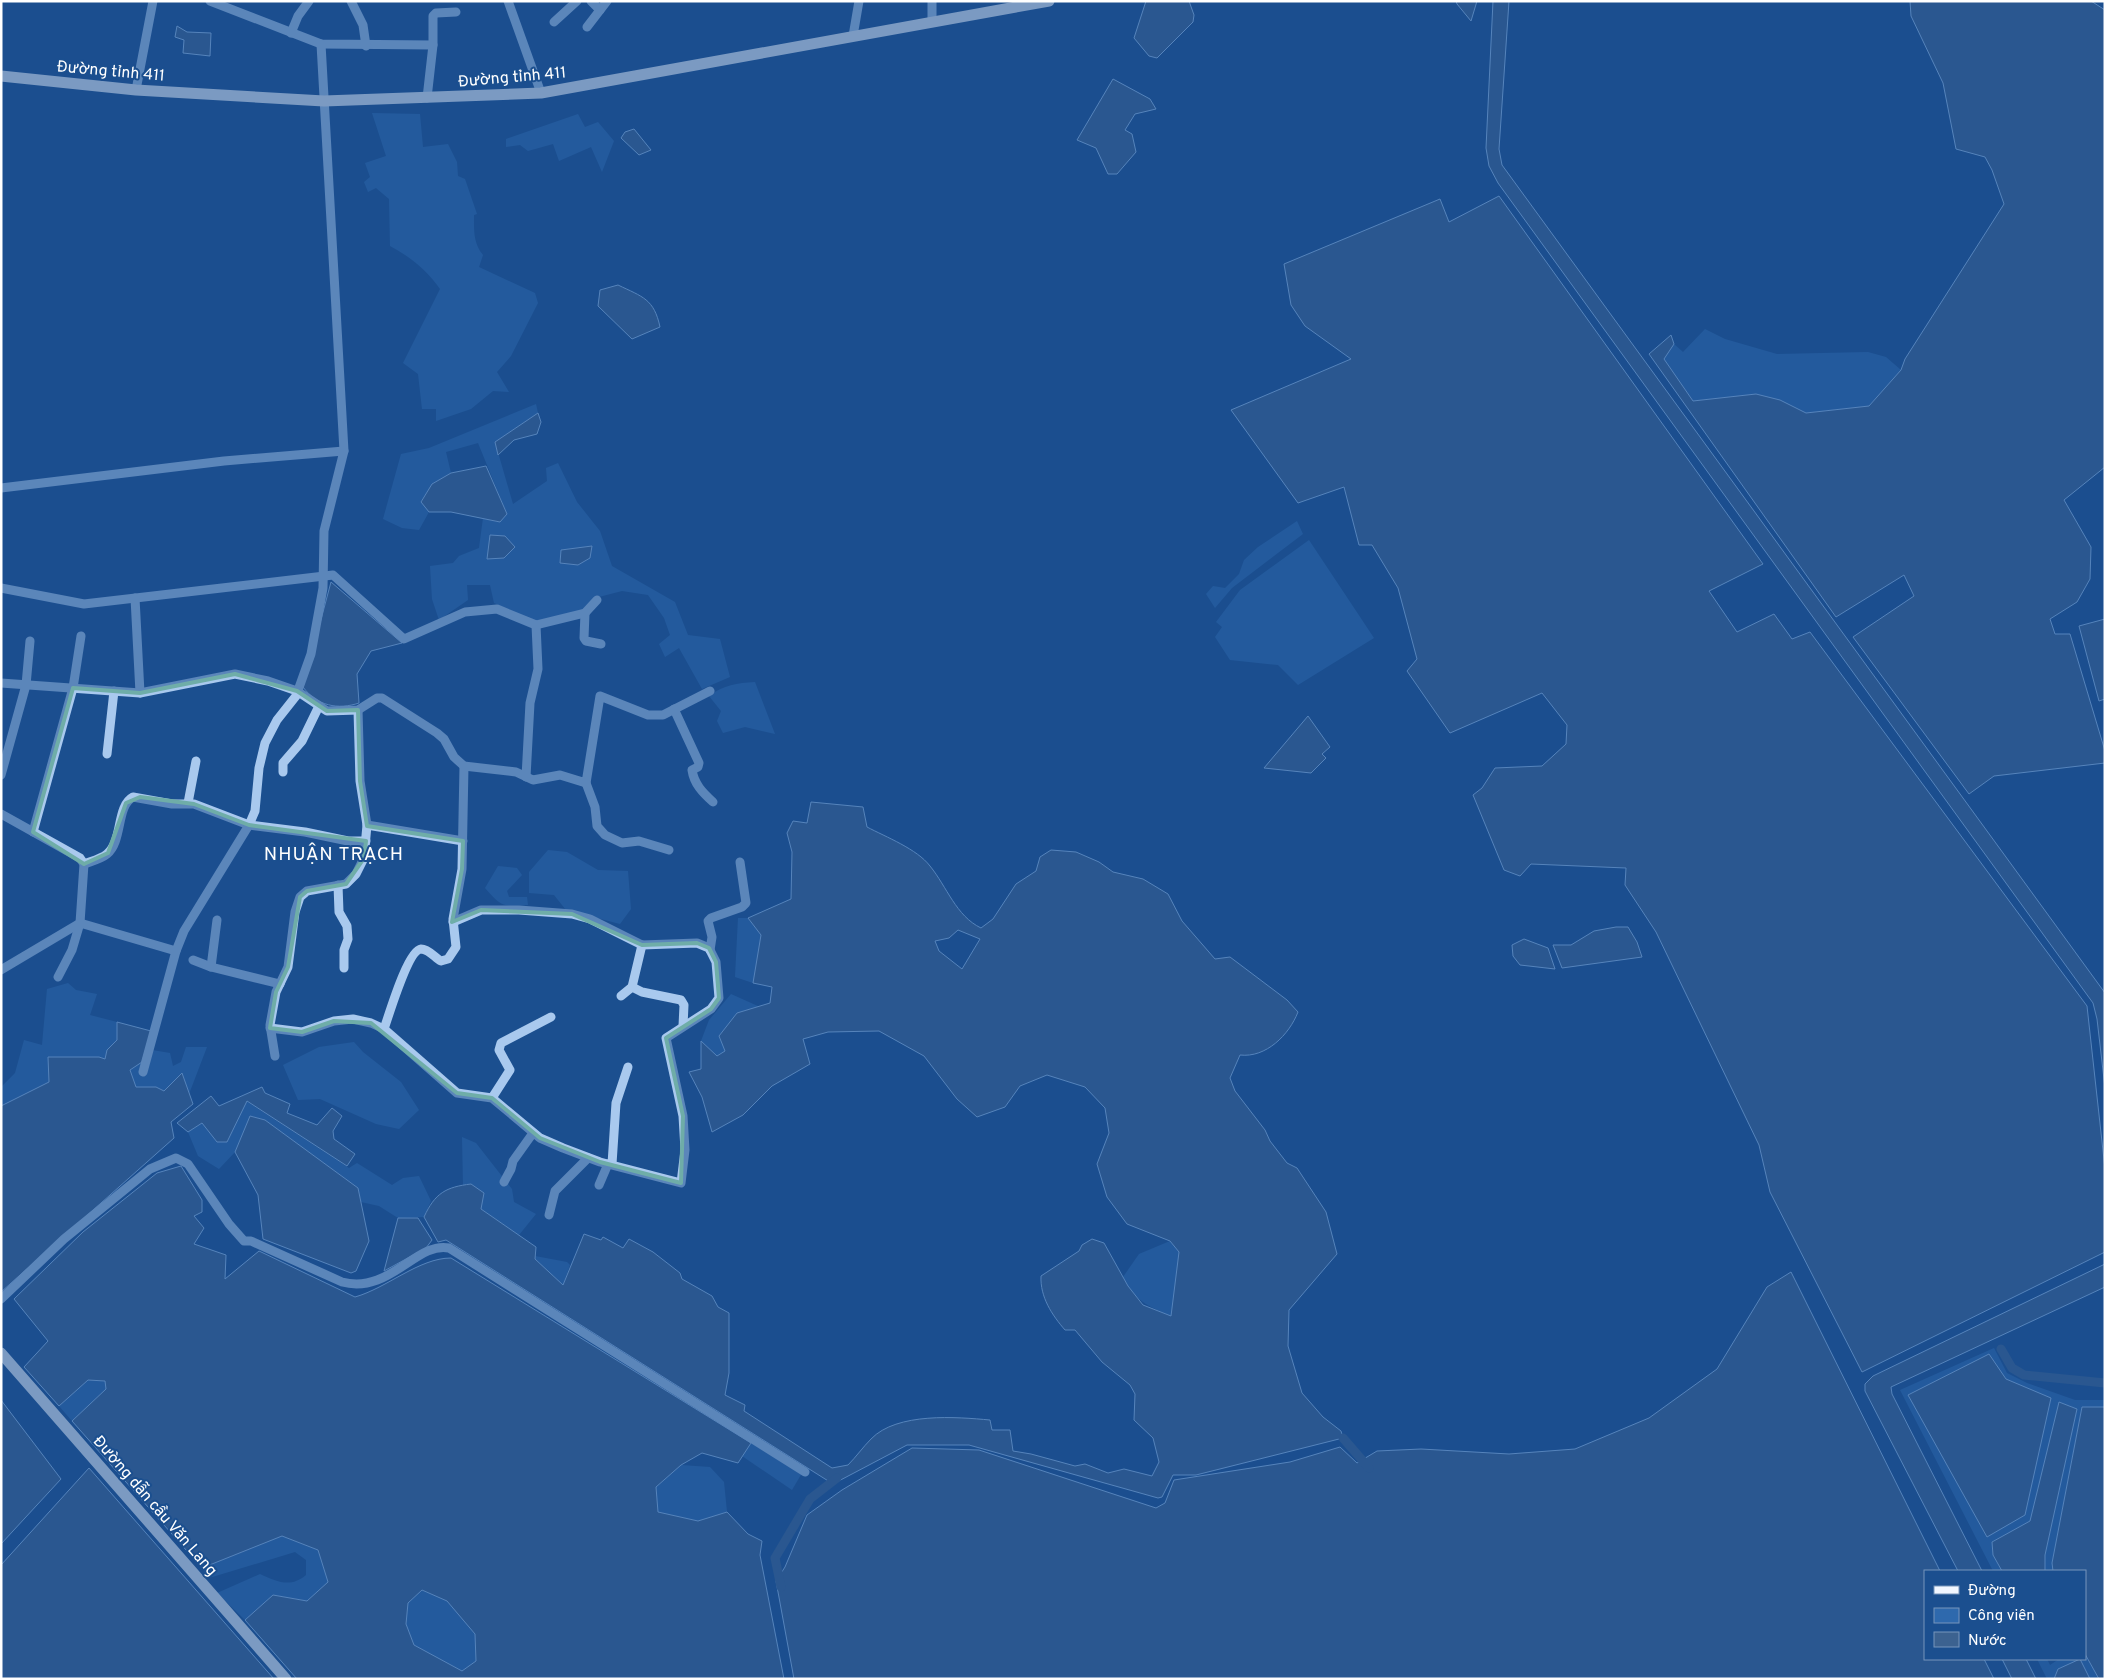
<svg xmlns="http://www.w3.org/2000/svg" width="2106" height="1680" viewBox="0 0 2106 1680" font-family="Overpass,sans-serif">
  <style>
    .green { fill: #2e69ad; fill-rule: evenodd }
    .water { fill: #3c6290; stroke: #9cc4f0; fill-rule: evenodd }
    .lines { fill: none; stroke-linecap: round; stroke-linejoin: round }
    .canal { stroke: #3c6290; stroke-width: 9 }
    .minor { stroke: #a9c9ee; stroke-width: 9 }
    .major { stroke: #f0f6ff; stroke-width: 11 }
    .marked { fill: none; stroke: #6fada8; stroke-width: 4; stroke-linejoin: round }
    .labels { text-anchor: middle; stroke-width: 4; stroke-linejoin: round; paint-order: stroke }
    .street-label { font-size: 16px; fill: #fff; stroke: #1b4f8f }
    .quarter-label { font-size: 19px; letter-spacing: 1px; fill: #fff; stroke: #1b4f8f }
  </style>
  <rect width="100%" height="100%" fill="#1b4f8f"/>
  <!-- green -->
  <g class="green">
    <path d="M372,113L420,114L423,147L448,144L457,162L458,176L465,179L477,214L474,215C474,230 473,243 483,255L479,267L535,293L538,303L511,356L497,372L509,392L493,391L471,409L436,421V409H422L418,374L403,363L440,289C427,270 409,256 390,246L389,199L376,188L368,192L364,182L370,177L365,163L386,156Z"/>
    <polygon points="578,114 585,127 598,122 614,141 602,172 591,147 559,161 553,144 528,151 520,145 506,147 506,139"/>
    <polygon points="1705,329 1725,339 1777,354 1868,352 1886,357 1901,370 1869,406 1806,413 1780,400 1756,394 1693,401 1664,359 1674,344 1683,352"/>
    <path d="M536,404L538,413L495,442L513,504L547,481L546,468L558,463L577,502L600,531L612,566L675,602L688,635L720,639L730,677L702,689L679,648L665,657L659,644L670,635L664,618L648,595L622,591L595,598L582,611L536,622L494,603L490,585H467L468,600L439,620L432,599L430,566L453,563L459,556L479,548L483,518L499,522L507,514L478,443L446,452L451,473L432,484L421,501L429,512L419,530L402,528L383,519L401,454L429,448ZM592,546L590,558L578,565L560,562L561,550Z"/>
    <polygon points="1297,521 1303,534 1232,588 1215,608 1206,594 1213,586 1225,588 1239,574 1244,560 1258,547"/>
    <polygon points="1309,540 1374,638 1298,685 1278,665 1230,660 1215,637 1222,627 1216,622 1240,590"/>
    <path d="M755,682L775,734L745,727L723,733L717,721L721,711L709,696C724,685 737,683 755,682Z"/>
    <polygon points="548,850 567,852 598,870 628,871 631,909 620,924 566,910 554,895 529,893 529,872"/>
    <path d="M498,866L517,868L522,875L507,891L509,897H527L528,905C502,907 502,907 485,888Z"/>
    <polygon points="738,918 748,918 761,935 753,983 735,977"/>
    <polygon points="68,983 76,990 97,994 90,1015 117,1022 117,1040 107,1050 105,1060 99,1057 48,1057 49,1082 1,1106 1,1087 15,1073 24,1040 42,1045 47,989"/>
    <polygon points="731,994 760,1007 737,1013 719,1036 726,1051 717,1056 701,1041 709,1020"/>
    <polygon points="354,1042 363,1052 401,1082 419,1110 399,1129 376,1124 320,1099 298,1100 283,1065 319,1047"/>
    <polygon points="186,1047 207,1047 189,1094 182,1073 164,1091 156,1087 136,1087 130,1070 141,1062 146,1049 170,1053 173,1066 181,1062"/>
    <polygon points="246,1101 349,1168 357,1163 392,1185 403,1178 419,1176 431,1201 424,1217 398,1218 379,1206 361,1202 358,1188 265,1120 251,1116 235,1152 219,1169 198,1156 188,1132 202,1123 217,1142"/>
    <polygon points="462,1137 476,1143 512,1189 514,1202 536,1214 519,1235 481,1209 471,1184 463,1185"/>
    <path d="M1170,1241L1179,1252L1171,1316C1147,1306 1135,1301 1123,1277L1139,1254Z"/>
    <polygon points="535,1256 567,1262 570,1265 563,1285 535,1259"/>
    <path d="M1994,1348L2007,1373L2027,1383L2075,1400H2105V1407H2082L2052,1563L2053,1571H2045V1555L2077,1409L2059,1402L2030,1521L1992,1542L1993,1555L2002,1571H1993L1900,1390ZM1988,1355L2006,1379L2051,1399L1908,1395Z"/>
    <polygon points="88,1380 105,1381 107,1388 72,1421 59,1406"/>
    <polygon points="751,1443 802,1473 792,1490 742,1456"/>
    <polygon points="681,1465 710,1467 724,1482 727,1512 698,1521 658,1512 656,1487"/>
    <path d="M282,1536L318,1550L328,1582L307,1601L273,1595L245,1620L217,1593L260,1574C277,1582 291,1588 306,1575V1560L295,1552L209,1578L202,1568Z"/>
    <polygon points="422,1590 448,1601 475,1634 476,1661 462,1671 414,1645 406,1624 408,1603"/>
    <polygon points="2085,1654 2099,1679 2090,1679 2080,1660 2054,1679 2047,1679 2037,1659 2047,1659 2050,1665 2059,1659 2085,1659"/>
  </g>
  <!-- water -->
  <g class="water">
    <polygon points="1146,1 1189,1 1194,15 1193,22 1157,58 1149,56 1134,38"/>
    <polygon points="1456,1 1477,1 1471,21 1457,4"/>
    <polygon points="1493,1 1509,1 1499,149 1502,165 2105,993 2105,1088 2097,1019 2093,1003 1498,183 1489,166 1486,148"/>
    <polygon points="1910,1 2091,1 2105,10 2105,467 2064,500 2091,547 2090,579 2077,602 2050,619 2055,634 2070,634 2105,751 2105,763 1994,776 1969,794 1853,637 1914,596 1904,575 1836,617 1649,354 1671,335 1674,344 1664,359 1693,401 1756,394 1780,400 1806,413 1869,406 1901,370 1905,359 2004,204 1992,170 1985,157 1956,149 1943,83 1911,16"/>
    <polygon points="177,26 187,32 211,33 210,56 183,53 184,40 175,37"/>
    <polygon points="1113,79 1150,99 1156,109 1135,114 1125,130 1132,134 1136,152 1117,174 1108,174 1096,148 1077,140"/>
    <polygon points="634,129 651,150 639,155 621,138 625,132"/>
    <polygon points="1499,196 1763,564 1709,591 1737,632 1774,614 1792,639 1810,632 2087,1006 2105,1169 2105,1252 1862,1372 1770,1192 1759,1145 1656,932 1625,885 1626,868 1531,864 1520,876 1504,870 1473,795 1482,788 1495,768 1542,766 1566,744 1567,725 1542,693 1450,733 1407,671 1417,659 1398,588 1372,545 1359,545 1344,487 1298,503 1231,410 1351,359 1305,326 1291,305 1284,264 1440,199 1449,222"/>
    <path d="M618,285C643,297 654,299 660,327L632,339L598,306L600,290Z"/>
    <polygon points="538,413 541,422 537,434 514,440 498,455 495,442"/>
    <polygon points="486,466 507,514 500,522 451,512 429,512 421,502 432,484 451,473"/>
    <polygon points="490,535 505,536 515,547 504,558 487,559"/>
    <polygon points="592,546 590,558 578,565 560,563 561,550"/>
    <path d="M331,582L402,643L371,651L357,674L359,703C338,710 317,706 303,687Z"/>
    <polygon points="2105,619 2105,699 2099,701 2079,626"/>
    <polygon points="1308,716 1330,747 1322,754 1326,758 1311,773 1264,768"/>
    <path d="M811,802L863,807L867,827C886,837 917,849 930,866C947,887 956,916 981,928L993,919L1016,884L1036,871L1040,857L1051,850L1076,852L1099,862L1113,872L1143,879L1168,894L1182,921L1215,959L1230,957L1287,1000L1298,1012C1289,1035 1266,1058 1240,1055L1230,1078L1235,1091L1265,1130L1270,1141L1287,1163L1297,1168L1326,1212L1337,1254L1289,1310L1288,1346L1302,1393L1323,1417L1341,1431L1343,1438L1196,1475H1173L1162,1497L1158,1498L969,1445H907L833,1484L446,1240L438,1242L424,1217C435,1193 446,1187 471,1184L484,1193L481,1209L536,1247L535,1259L563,1285L584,1234L601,1240L603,1237L623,1248L629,1239L653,1252L680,1273L682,1279L712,1296L718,1307L729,1313V1373L725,1395L745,1405L744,1411L832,1468L848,1465C856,1457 863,1447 871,1439C897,1412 957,1417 990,1420L992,1430H1010L1013,1451L1031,1454L1075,1466L1085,1464L1108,1473L1124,1469L1152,1476L1159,1462L1153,1438L1134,1420L1135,1394L1130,1385L1102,1362L1075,1330H1065C1052,1315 1040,1297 1041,1276L1079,1251L1082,1245L1092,1239L1104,1243L1128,1286L1143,1305L1171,1316L1179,1252L1170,1241L1127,1224L1107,1197L1097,1164L1109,1133L1105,1108L1085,1087L1047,1075L1020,1086L1005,1107L977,1117L957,1099L924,1056L879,1031L828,1032L803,1039L810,1064L772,1086L743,1115L712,1132L702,1097L689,1072L701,1069V1041L717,1056L725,1051L719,1036L737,1013L770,1003L772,987L753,983L761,935L748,918L791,899L792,852L787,833L793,821L807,823ZM958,930L980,939L962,969L939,951L935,941L949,938Z"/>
    <polygon points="1616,927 1628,927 1637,942 1642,957 1562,968 1553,945 1571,945 1594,931"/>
    <polygon points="1524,939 1548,948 1555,969 1520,965 1513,956 1512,945"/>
    <polygon points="117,1022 151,1031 142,1062 130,1070 136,1087 156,1087 164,1091 182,1073 193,1104 171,1122 174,1138 1,1292 1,1106 49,1082 48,1057 99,1057 105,1059 107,1050 117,1040"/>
    <polygon points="262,1087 265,1093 290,1104 287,1113 317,1125 332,1108 342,1116 333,1131 334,1139 355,1154 347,1166 247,1101 227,1142 217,1142 202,1123 188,1132 177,1123 211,1096 219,1106"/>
    <polygon points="250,1116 265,1120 358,1188 369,1241 356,1271 351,1273 263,1239 258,1195 235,1152"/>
    <path d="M181,1166L202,1200V1212L194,1216L204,1228L194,1244L226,1255L225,1279L259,1251L355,1297C387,1288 419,1258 451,1258L751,1443L738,1463L702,1453L681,1465L656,1487L658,1512L698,1521L727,1512L748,1534L762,1541L760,1555L784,1679H297L245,1620L273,1595L307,1601L328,1582L318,1550L282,1536L202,1568L72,1421L106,1389L105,1381L88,1380L59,1406L24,1367L48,1341L14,1299L83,1232L157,1173ZM422,1590L447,1601L475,1634L476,1661L462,1671L414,1645L406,1624L408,1603Z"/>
    <polygon points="398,1218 418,1218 432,1240 426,1248 384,1271"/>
    <polygon points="2105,1264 2105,1287 1891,1387 1892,1394 1982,1571 1958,1571 1865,1391 1865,1384 1873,1376"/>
    <polygon points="1791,1272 1940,1571 1925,1571 1925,1659 1984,1659 1994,1679 794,1679 776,1581 785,1567 807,1515 842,1490 912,1448 979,1450 1156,1508 1165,1503 1174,1480 1290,1462 1340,1447 1357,1463 1377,1451 1421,1449 1509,1454 1575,1449 1649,1418 1717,1369 1767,1287"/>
    <polygon points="1989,1354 2006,1379 2051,1398 2025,1515 1987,1537 1908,1395"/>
    <polygon points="1,1400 61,1479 1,1544"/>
    <polygon points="2059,1402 2077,1409 2045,1555 2045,1571 2002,1571 1993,1555 1992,1542 2030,1521"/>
    <polygon points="2082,1407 2105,1407 2105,1679 2099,1679 2085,1654 2085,1571 2053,1571 2052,1563"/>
    <polygon points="89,1468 274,1679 1,1679 1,1565"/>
    <polygon points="2002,1659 2026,1659 2036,1679 2012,1679"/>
    <polygon points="2080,1659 2090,1679 2054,1679 2058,1669"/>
  </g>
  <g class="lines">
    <!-- canal -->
    <g class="canal">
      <polyline points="2001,1349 2012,1368 2024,1375 2105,1383"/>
      <polyline points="1343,1438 1369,1468"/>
      <polyline points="781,1587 775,1558 810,1499 837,1478"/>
    </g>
    <!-- minor -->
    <g class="minor">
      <polyline points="210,1 321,44 433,45"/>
      <polyline points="351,1 363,25 366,46"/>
      <polyline points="508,1 541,93"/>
      <polyline points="591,1 600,10"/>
      <polyline points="932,1 932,22"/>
      <polyline points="554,22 577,1"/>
      <polyline points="587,27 607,1"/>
      <polyline points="291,33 298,16 309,1"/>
      <polyline points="853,36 859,1"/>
      <polyline points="136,90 153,1"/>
      <polyline points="427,98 433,45 433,16 436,13 456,12"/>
      <polyline points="1,488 224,461 344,451"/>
      <polyline points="1,588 84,604 333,575 404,639 465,612 497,609 536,625 585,613 597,600"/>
      <polyline points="135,598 140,693"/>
      <polyline points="585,613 584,638 586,641 601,644"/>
      <polyline points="1,683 140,693 235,674 268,681 297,691 327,711 358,710 377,698 382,698 437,733 444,739 454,757 464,766 516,772 533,780 560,775 586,783 600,696 648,715 663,715 710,691"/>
      <path d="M674,709L699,763L698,767L692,770C694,784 703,793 713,802"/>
      <polyline points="107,754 114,691"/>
      <polyline points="283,772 283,763 302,741 319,706"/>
      <polyline points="1,775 26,685 30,641"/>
      <polyline points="526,777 530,703 538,669 536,625"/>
      <polyline points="586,783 595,807 597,826 605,835 622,843 639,841 669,850"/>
      <polyline points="188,803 196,761"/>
      <polyline points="1,814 80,858 84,864 80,923 72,950 58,977"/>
      <polyline points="367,825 463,841"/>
      <polyline points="33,832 73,688 81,636"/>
      <path d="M84,864C92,861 101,859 107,854C123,841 116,806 133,797L172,804H194L249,825L305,832L348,841H366"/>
      <polyline points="338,885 339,912 347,926 348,939 344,950 344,968"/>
      <polyline points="710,950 712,937 708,921 711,918 742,907 746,903 740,862"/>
      <polyline points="193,960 211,967 280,984"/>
      <polyline points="211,967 217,920"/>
      <polyline points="1,970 80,923 176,951"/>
      <polyline points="632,987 642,992 681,1000 684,1005 683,1026"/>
      <polyline points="621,996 632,987 642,945"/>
      <polyline points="270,1028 302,1032 334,1021 353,1019 371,1023 384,1029 457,1093 492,1098 540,1138 563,1148 600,1162 681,1183 685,1150 683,1116 666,1038 711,1009 719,998 716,962 709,948 697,943 642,945 590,919 572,914 519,910 481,910 453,922"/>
      <path d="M384,1029C389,1015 408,950 421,949C429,949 435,958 441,961L448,959L456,947L453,919L462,869L464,766"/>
      <polyline points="275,1056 270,1025 276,992 288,967 295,912 300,897 307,891 346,884 356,874 364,858 367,825 360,781 358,710"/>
      <polyline points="143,1072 176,951 184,931 249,825 255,811 259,768 265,743 277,720 296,696 311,654 323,588 324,531 344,451 321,44"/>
      <polyline points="492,1098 510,1070 499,1050 501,1043 551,1017"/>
      <polyline points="612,1164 616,1103 628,1067"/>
      <polyline points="504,1182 511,1169 513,1161 533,1133"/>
      <polyline points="599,1185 608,1164"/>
      <polyline points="549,1215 555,1191 588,1158"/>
      <path d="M1,1299L64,1239L150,1169L176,1158L188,1164L229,1224L244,1241H251L342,1282C389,1295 417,1241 449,1248L805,1472"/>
    </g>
    <!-- major -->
    <g class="major">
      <polyline points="1,76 136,90 324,101 541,93 1049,1"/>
      <polyline points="1,1353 286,1679"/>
    </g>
  </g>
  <!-- marked area -->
  <path d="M0 0H2106V1680H0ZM235,674L297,691L327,711L358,710L360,781L367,826L463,841L462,869L452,922L481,910L572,914L642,945L697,943L709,948L716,962L719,998L711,1009L666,1038L683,1116L681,1183L600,1162L540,1138L492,1098L457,1093L371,1023L334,1021L302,1032L270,1028L276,992L288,967L300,897L307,891L346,884L364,858L366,841L249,825L194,804L140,797L126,803L108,853L84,864L33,832L73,688L140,693Z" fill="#1b4f8f" fill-opacity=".55" fill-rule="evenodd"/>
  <path class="marked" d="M235,674L297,691L327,711L358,710L360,781L367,826L463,841L462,869L452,922L481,910L572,914L642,945L697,943L709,948L716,962L719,998L711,1009L666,1038L683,1116L681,1183L600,1162L540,1138L492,1098L457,1093L371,1023L334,1021L302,1032L270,1028L276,992L288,967L300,897L307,891L346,884L364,858L366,841L249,825L194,804L140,797L126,803L108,853L84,864L33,832L73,688L140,693Z"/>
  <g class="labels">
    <!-- street labels -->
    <g class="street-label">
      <text transform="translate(111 70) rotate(5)" y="6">Đường tỉnh 411</text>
      <text transform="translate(512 76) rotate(-5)" y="6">Đường tỉnh 411</text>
      <text transform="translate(156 1505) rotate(49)" y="6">Đường dẫn cầu Văn Lang</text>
    </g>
    <!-- quarter labels -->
    <g class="quarter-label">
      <text x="334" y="860">NHUẬN TRẠCH</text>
    </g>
  </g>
  <!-- border -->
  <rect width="2106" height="1680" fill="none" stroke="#ffffff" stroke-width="5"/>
  <!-- legend -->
  <rect x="1924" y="1570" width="162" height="90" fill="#1b4f8f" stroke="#7695bc"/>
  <rect x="1934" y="1586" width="25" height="8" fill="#f0f6ff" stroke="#7695bc"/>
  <text x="1968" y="1595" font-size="15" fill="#ffffff">Đường</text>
  <rect x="1934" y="1608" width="25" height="15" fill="#2e69ad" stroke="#7695bc"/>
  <text x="1968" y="1620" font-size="15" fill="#ffffff">Công viên</text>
  <rect x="1934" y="1632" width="25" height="15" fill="#3c6290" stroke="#7695bc"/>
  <text x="1968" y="1645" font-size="15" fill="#ffffff">Nước</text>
</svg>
